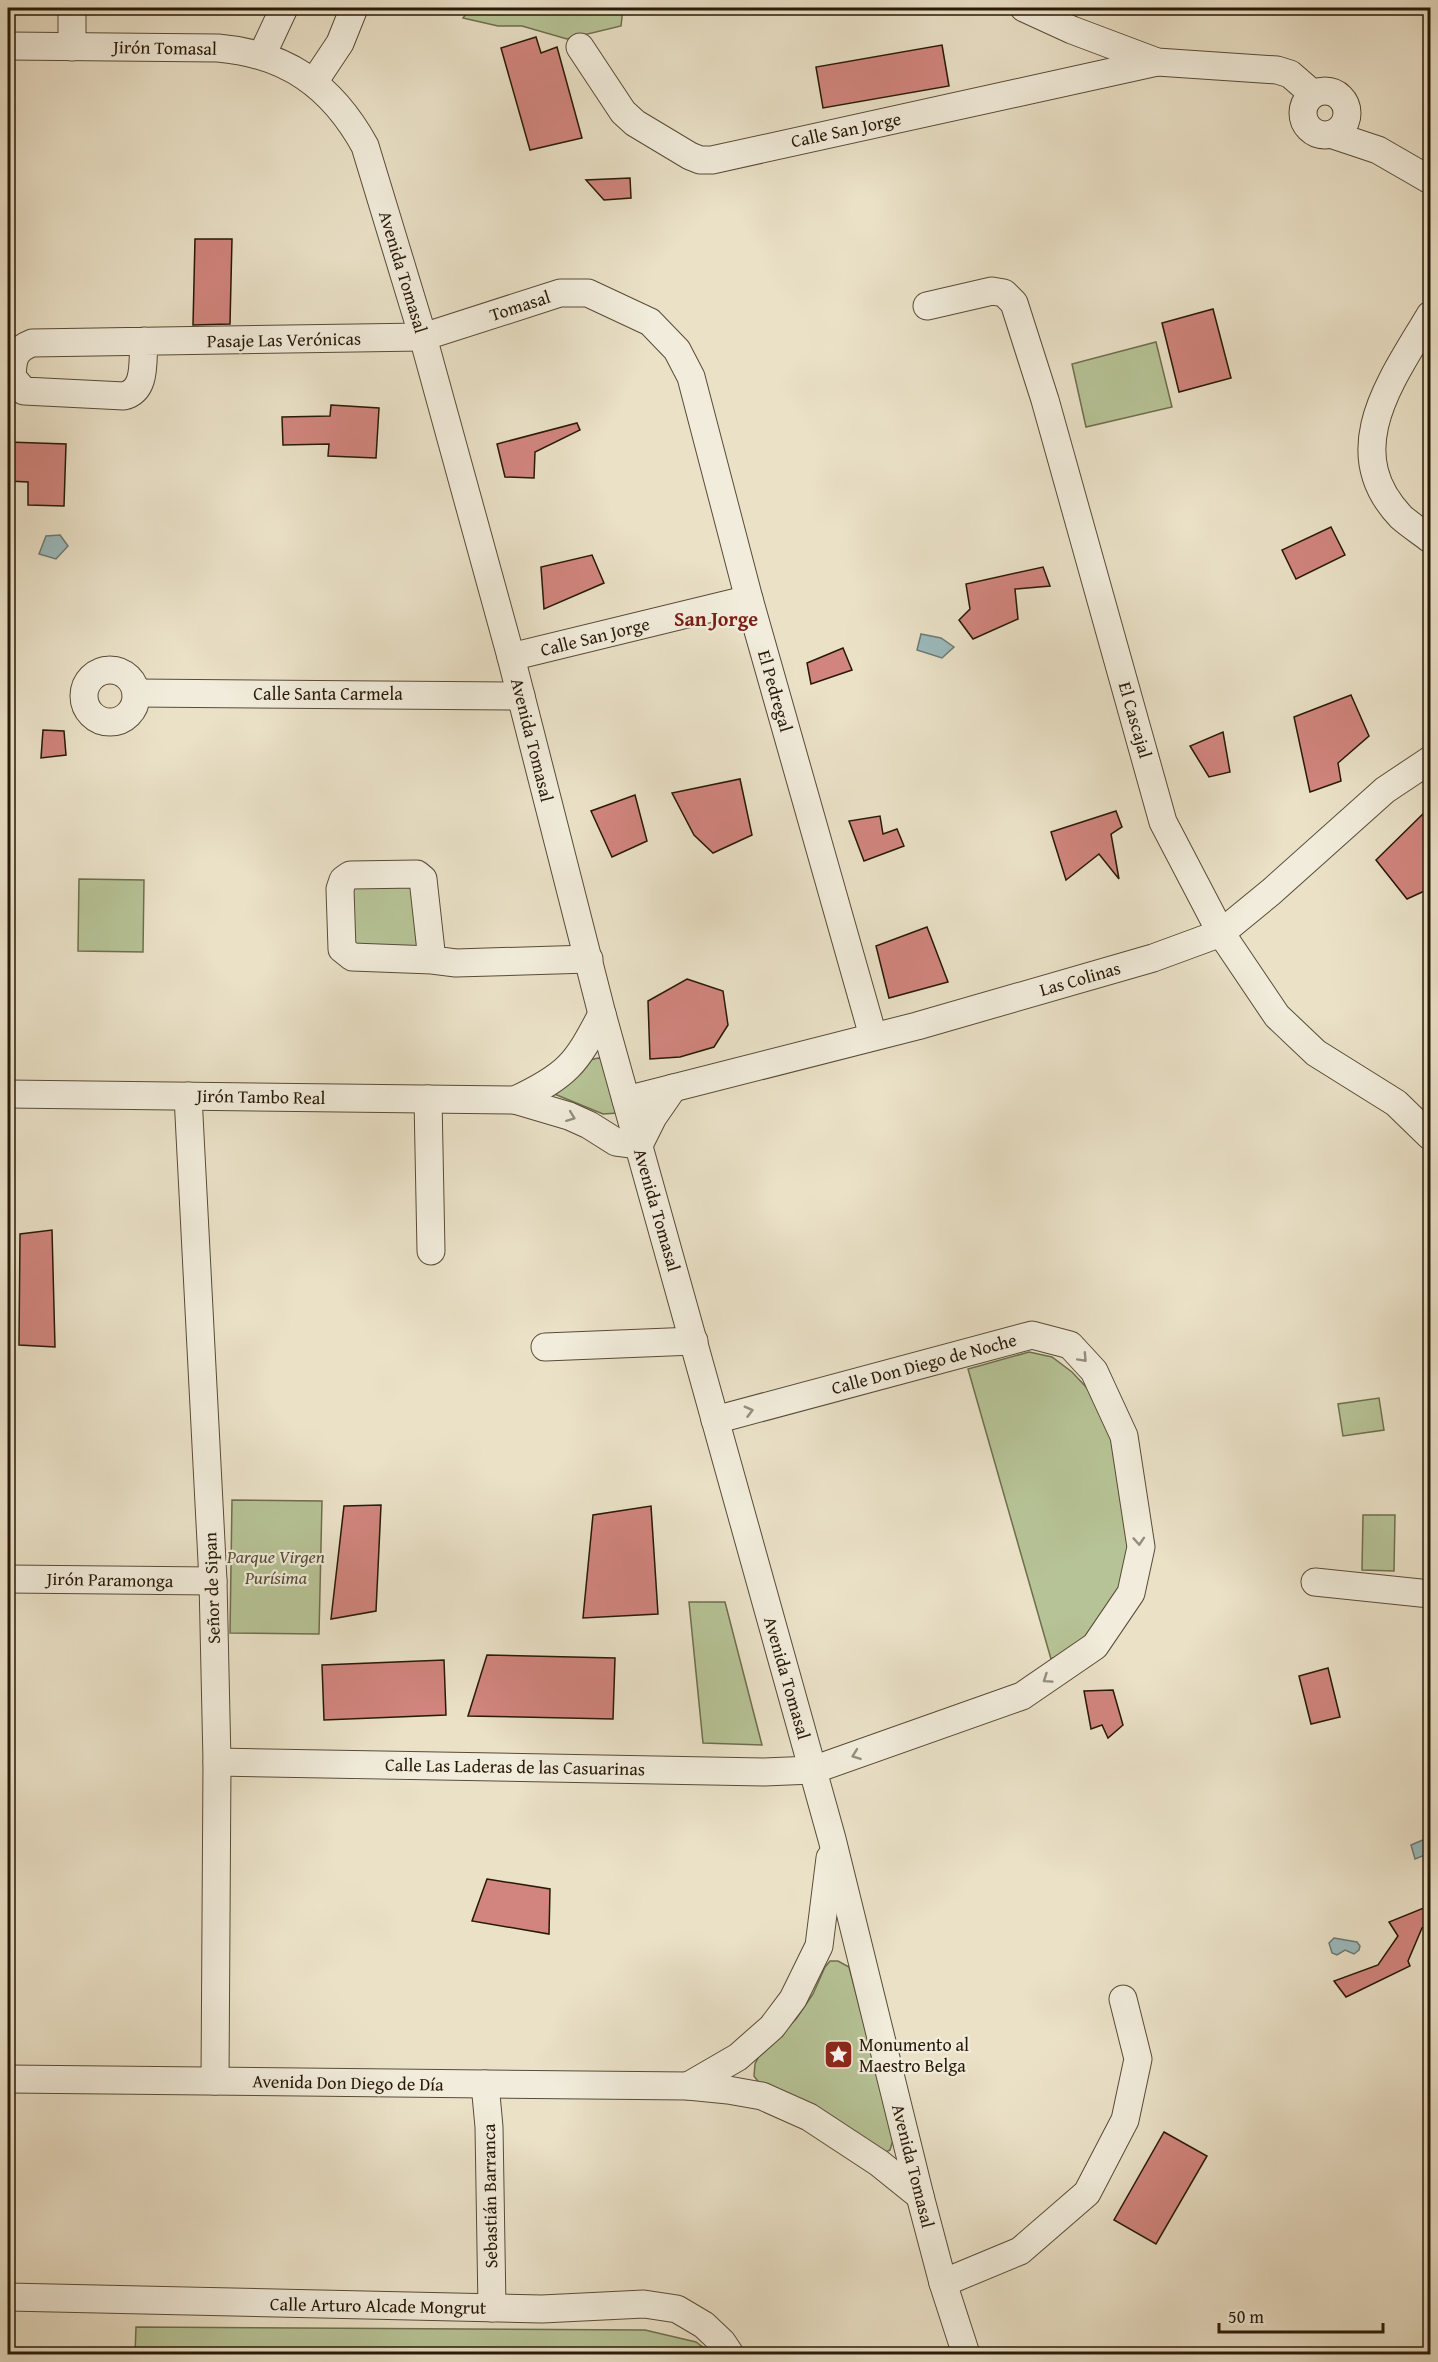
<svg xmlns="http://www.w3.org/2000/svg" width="1438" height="2362" viewBox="0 0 1438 2362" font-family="'Gentium Book Plus',serif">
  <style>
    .green { fill: #b6c396; stroke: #6e6e4e; stroke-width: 1.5 }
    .water { fill: #9bbbbe; stroke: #6d7a75; stroke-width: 1.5 }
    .building { fill: #d1857e; stroke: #271907; stroke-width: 1.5 }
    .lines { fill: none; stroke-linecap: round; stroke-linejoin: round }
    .minor-casing { stroke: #584b37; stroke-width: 29 }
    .minor { stroke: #f1ecdb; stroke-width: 27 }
    .oneway { stroke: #968d7c }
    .labels { text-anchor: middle; stroke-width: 4.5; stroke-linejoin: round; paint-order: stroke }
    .street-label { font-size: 18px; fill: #271907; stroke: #f1ecdb }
    .park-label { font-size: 18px; font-style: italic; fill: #524c32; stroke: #f1ecdb }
    .poi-label { font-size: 18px; fill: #271907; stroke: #f1ecdb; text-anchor: start }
    .neighbourhood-label { font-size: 20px; font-weight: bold; fill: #7a1f14; stroke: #f1ecdb }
  </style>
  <rect width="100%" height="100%" fill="#eae1c7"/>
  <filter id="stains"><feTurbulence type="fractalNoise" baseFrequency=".00333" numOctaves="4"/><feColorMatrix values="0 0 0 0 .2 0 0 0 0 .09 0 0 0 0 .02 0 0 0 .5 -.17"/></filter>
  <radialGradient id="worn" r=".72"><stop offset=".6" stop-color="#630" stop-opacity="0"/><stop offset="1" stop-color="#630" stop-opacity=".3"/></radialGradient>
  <!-- green -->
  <g class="green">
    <polygon points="470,8 623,8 621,26 567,39 522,26 498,26 463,18"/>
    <polygon points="1156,342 1172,407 1086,427 1072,364"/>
    <polygon points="79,879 144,880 143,952 78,951"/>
    <polygon points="418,883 418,947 349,948 348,884"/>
    <polygon points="598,1058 606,1060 618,1113 603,1114 547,1091 590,1060"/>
    <polygon points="1029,1352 1052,1357 1072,1372 1101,1403 1120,1449 1131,1560 1122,1590 1076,1648 1051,1659 968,1369"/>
    <polygon points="1379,1398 1384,1430 1343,1436 1338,1404"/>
    <polygon points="232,1500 322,1501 319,1634 230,1633"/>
    <polygon points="1363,1515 1395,1515 1394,1571 1362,1570"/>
    <polygon points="689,1602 725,1602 762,1745 703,1743"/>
    <polygon points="830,1961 838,1961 849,1967 894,2137 890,2150 882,2154 760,2084 754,2076 755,2064 760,2054 796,2019 813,1994 825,1967"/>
    <polygon points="136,2327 645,2330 696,2342 712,2354 135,2354"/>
  </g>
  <!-- water -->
  <g class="water">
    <polygon points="60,535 68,546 56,559 39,554 46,536"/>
    <polygon points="921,634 941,638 954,647 942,658 917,650"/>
    <polygon points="1430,1837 1430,1853 1415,1859 1411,1845"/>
    <polygon points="1334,1938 1357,1942 1360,1946 1359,1950 1354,1954 1345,1950 1337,1955 1332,1953 1329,1943"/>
  </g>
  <!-- building -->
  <g class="building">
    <polygon points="536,37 541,53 557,47 582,138 530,150 501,48"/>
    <polygon points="942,45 949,86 823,108 816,67"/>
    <polygon points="630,178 631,198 604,200 586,180"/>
    <polygon points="195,239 232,239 230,324 193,325"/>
    <polygon points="1213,309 1231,378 1179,392 1162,323"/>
    <polygon points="331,405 379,408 376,458 328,456 329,444 283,445 282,417 330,416"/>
    <polygon points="577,423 580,430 535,452 534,478 505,477 497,444"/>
    <polygon points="8,442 66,444 64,506 28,505 28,482 8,481"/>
    <polygon points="1331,527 1345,555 1296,579 1282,550"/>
    <polygon points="592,555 604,583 544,609 541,567"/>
    <polygon points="1043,567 1050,586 1015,589 1018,619 973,639 959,620 970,609 966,584"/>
    <polygon points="843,648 852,670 811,684 807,663"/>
    <polygon points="1351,695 1369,736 1338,763 1341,781 1310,792 1294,717"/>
    <polygon points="43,730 64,731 66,755 41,758"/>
    <polygon points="1223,732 1230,772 1209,777 1190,746"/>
    <polygon points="740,779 752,835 713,853 694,835 672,793"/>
    <polygon points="635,795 647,841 612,857 591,811"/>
    <polygon points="1431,806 1431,888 1407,899 1376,860"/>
    <polygon points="1116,811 1122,827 1111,834 1119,879 1099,854 1066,880 1051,832"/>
    <polygon points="880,816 883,834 897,829 904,846 864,861 849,821"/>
    <polygon points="927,927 948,982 889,998 876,946"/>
    <polygon points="687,979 723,991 728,1025 714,1047 680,1057 650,1059 648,1001"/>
    <polygon points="52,1230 55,1347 19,1345 20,1234"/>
    <polygon points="381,1505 376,1611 331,1619 344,1506"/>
    <polygon points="651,1506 658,1614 583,1618 593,1515"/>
    <polygon points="487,1655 615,1658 613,1719 468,1716"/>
    <polygon points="444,1660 446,1715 324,1720 322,1665"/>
    <polygon points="1328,1668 1340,1717 1311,1724 1299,1676"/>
    <polygon points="1113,1690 1123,1725 1108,1738 1102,1725 1091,1729 1084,1691"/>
    <polygon points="487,1879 550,1889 549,1934 472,1921"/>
    <polygon points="1431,1905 1431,1923 1422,1928 1408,1961 1410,1966 1346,1997 1334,1981 1378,1965 1398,1936 1389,1922"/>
    <polygon points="1164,2132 1207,2156 1156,2244 1114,2220"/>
  </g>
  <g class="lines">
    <defs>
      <g id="minor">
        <polyline points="72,8 72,47"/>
        <polyline points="1024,8 1072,30 1157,62 1277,70 1290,74 1313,94"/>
        <path d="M8,46L218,48C287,54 332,86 365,146L423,337L511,657L602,1014L832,1839L920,2196L943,2283L966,2354"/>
        <polyline points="580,47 623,112 635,123 690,156 700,160 712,160 1157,62"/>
        <polyline points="262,55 284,8"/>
        <polyline points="314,82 340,43 354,8"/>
        <circle cx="1325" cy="113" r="22"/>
        <polyline points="1333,135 1378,150 1430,180"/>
        <polyline points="927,306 992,291 1004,293 1014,303 1045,400 1163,822 1221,933 1277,1016 1316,1053 1396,1103 1430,1136"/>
        <path d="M1430,315C1393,378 1337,450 1401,517C1410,525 1421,532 1430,539"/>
        <path d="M144,341C142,362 147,390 124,396L24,391L12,377C13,358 14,350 32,343L423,337L560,293H588L650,322L677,350L691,377L749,599L873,1036"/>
        <polyline points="511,657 749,599"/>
        <circle cx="110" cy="696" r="26"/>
        <polyline points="136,693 521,696"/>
        <polyline points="432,960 423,879 417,874 350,875 343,880 340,889 342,949 352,957 432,960 456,963 589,959"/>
        <polyline points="8,1094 515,1100 569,1116 589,1125 616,1142 639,1145 653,1117 673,1088"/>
        <polyline points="188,1096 213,1581 217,1762 215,2081"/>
        <polyline points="428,1099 431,1251"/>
        <path d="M515,1100C568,1075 576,1064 602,1014"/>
        <polyline points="626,1100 917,1026 1153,958 1221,933 1271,892 1385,790 1430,760"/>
        <polyline points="545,1347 694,1341"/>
        <polyline points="8,1579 213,1581"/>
        <polyline points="1315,1582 1430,1594"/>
        <polyline points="217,1762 764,1772 813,1770 1022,1696 1095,1646 1131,1593 1141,1547 1124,1436 1094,1371 1070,1345 1032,1335 715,1420"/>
        <polyline points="8,2079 688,2086 728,2090 762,2096 809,2117 879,2163 920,2196"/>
        <polyline points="485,2084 489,2127 492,2308"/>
        <polyline points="688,2086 738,2057 772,2027 793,1999 819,1946 830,1858"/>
        <polyline points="943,2283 1020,2251 1087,2193 1125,2120 1138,2059 1123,1999"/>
        <polyline points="8,2297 542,2309 644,2304 677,2309 704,2325 722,2342 730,2354"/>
      </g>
    </defs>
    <!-- minor casing -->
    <use href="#minor" class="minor-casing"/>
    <!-- minor -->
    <use href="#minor" class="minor"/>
  </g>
  <!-- one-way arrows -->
  <defs><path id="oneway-chevron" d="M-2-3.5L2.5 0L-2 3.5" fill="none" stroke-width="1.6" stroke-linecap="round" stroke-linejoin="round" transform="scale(1.5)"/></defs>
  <g class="oneway">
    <use href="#oneway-chevron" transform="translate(571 1117) rotate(21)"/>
    <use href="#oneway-chevron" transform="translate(1083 1358) rotate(47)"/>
    <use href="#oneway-chevron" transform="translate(749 1411) rotate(-15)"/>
    <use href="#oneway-chevron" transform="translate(1139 1541) rotate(86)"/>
    <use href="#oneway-chevron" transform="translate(1047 1679) rotate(146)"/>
    <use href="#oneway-chevron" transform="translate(856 1755) rotate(160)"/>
  </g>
  <!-- icons -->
  <defs>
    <symbol id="sight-square" viewBox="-11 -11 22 22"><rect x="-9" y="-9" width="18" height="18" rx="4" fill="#8f2418" stroke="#f1ecdb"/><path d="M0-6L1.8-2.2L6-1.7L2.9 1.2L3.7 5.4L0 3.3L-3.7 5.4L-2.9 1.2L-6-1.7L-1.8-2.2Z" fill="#fff"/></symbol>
  </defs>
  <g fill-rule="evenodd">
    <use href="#sight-square" x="822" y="2038" width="33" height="33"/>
  </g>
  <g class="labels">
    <!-- street labels -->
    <g class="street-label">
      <text transform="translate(165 48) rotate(1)" y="6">Jirón Tomasal</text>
      <text transform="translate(846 130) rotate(-12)" y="6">Calle San Jorge</text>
      <text transform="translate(403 272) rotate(73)" y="6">Avenida Tomasal</text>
      <text transform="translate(520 306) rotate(-18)" y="6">Tomasal</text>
      <text transform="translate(284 340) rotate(-1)" y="6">Pasaje Las Verónicas</text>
      <text transform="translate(595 637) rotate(-14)" y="6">Calle San Jorge</text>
      <text transform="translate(775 691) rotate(74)" y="6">El Pedregal</text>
      <text x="328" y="700">Calle Santa Carmela</text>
      <text transform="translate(1135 720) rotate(74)" y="6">El Cascajal</text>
      <text transform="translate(532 740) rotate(76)" y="6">Avenida Tomasal</text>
      <text transform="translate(1080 979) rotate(-16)" y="6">Las Colinas</text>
      <text transform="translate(261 1097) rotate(1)" y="6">Jirón Tambo Real</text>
      <text transform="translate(657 1210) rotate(74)" y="6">Avenida Tomasal</text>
      <text transform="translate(924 1364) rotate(-15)" y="6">Calle Don Diego de Noche</text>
      <text transform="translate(110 1580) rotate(1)" y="6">Jirón Paramonga</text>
      <text transform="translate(212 1588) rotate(-92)" y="6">Señor de Sipan</text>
      <text transform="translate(787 1678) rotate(74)" y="6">Avenida Tomasal</text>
      <text transform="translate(515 1767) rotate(1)" y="6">Calle Las Laderas de las Casuarinas</text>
      <text transform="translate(348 2083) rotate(1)" y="6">Avenida Don Diego de Día</text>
      <text transform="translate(913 2166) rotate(76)" y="6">Avenida Tomasal</text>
      <text transform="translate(490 2196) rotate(-91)" y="6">Sebastián Barranca</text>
      <text transform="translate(378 2306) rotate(1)" y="6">Calle Arturo Alcade Mongrut</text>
    </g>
    <!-- park labels -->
    <g class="park-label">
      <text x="276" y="1563">Parque Virgen<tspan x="276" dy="21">Purísima</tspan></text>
    </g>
    <!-- poi labels -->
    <g class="poi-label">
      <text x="859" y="2051">Monumento al<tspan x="859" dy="21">Maestro Belga</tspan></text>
    </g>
    <!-- neighbourhood labels -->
    <g class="neighbourhood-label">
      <text x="716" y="626">San Jorge</text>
    </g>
  </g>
  <!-- margin -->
  <rect width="1438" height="2362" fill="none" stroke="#eae1c7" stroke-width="30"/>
  <rect x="9" y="9" width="1420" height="2344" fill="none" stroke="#271907" stroke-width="3"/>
  <rect x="15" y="15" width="1408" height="2332" fill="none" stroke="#271907" stroke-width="1.5"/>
  <!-- scale -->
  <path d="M1219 2323v9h164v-9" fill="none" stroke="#271907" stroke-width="3"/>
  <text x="1228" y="2323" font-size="18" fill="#271907" stroke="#f1ecdb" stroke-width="4.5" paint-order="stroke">50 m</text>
  <rect width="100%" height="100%" filter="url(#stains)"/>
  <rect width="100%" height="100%" fill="url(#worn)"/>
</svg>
